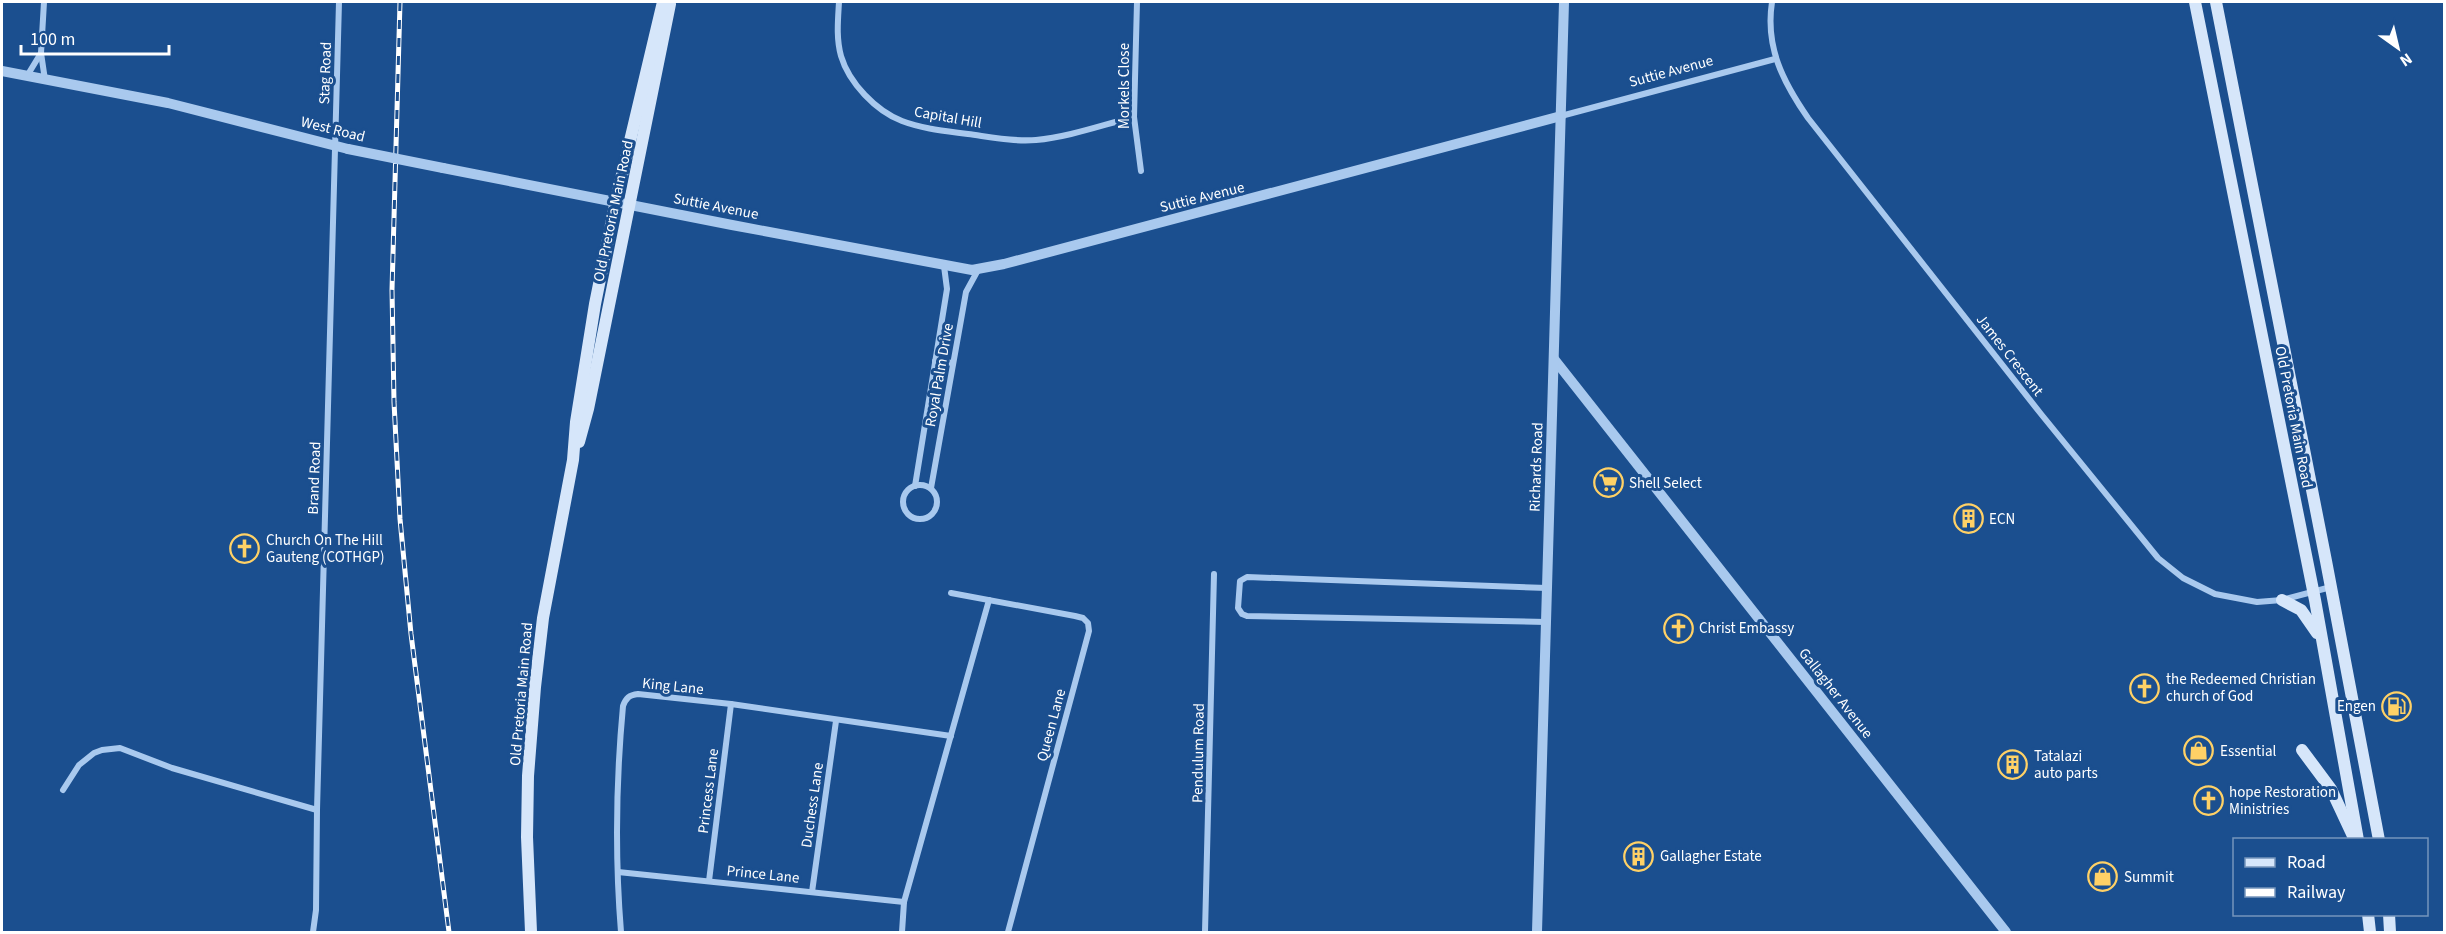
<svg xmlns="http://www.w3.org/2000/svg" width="2446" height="934" viewBox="0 0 2446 934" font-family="'Source Sans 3',sans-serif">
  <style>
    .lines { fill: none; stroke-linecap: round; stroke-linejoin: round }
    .minor { stroke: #a9c9ee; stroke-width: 6 }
    .tertiary { stroke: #a9c9ee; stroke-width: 10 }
    .secondary { stroke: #d6e6fa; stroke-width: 12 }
    .rail-casing { stroke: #fff; stroke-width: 5 }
    .rail { stroke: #1b4f8f; stroke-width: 3; stroke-dasharray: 9; stroke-linecap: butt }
    .tertiary-bridge { stroke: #a9c9ee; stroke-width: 10 }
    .labels { text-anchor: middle; stroke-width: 6; stroke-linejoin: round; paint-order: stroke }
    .street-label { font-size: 15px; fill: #fff; stroke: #1b4f8f }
    .poi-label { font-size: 15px; fill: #fff; stroke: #1b4f8f; text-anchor: start }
  </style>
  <rect width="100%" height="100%" fill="#1b4f8f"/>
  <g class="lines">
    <!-- minor -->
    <g class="minor">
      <polyline points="44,2 41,53 45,80"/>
      <path d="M839,2C838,20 836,38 841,56C849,83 876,111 902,121C923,129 946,131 968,134C990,137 1014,142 1036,140C1069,137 1102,125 1134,117"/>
      <polyline points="1137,2 1134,117 1141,171"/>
      <path d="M1772,2C1765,47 1783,82 1808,118L2041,414L2158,558L2183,578L2215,594L2257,602L2282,600L2331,587"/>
      <polyline points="27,76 41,53"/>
      <polyline points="1561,116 1775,59"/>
      <polyline points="935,361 953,363"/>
      <circle cx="920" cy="502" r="17"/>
      <polyline points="915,486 947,289 944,266"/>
      <polyline points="931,488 966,292 978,270"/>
      <polyline points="951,593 1075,616 1083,618 1088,623 1089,631 1008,932"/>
      <polyline points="1546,622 1247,616 1242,614 1238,608 1240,581 1247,577 1547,588"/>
      <polyline points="63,790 79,765 94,753 102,750 120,748 172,768 317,810"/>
      <polyline points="618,872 904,902"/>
      <polyline points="709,881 731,704"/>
      <polyline points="812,892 836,721"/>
      <polyline points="313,932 316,910 317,810 339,2"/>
      <path d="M621,932C615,858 616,781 623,706C626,698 629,695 638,694L731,704L951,736"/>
      <polyline points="902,932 904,902 989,600"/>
      <polyline points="1205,932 1214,574"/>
    </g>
    <!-- tertiary -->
    <g class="tertiary">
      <polyline points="2,71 168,103 348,149"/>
      <polyline points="443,168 732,225 972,270 1004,264 1561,116"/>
      <polyline points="1554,359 2006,932"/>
      <polyline points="1537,932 1564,2"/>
    </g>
    <!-- secondary -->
    <g class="secondary">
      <polyline points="2195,2 2315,600 2358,840"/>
      <polyline points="2216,2 2326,561 2379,840"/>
      <polyline points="579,442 588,409 670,4"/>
      <polyline points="2282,600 2301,610 2317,633"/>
      <polyline points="2302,750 2331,789 2353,836"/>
      <polyline points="2368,914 2370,932"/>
      <polyline points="2389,914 2390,932"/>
      <polyline points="531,932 527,837 528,776 535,687 543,618 573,460 576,422 595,304 616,200 663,2"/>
    </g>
    <defs>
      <polyline id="rail" points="400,2 392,290 394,402 400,519 411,634 449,932"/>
    </defs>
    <!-- rail casing -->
    <use href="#rail" class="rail-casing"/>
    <!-- rail -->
    <use href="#rail" class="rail"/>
    <!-- tertiary-bridge -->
    <polyline class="tertiary-bridge" points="348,149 443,168"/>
  </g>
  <!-- icons -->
  <defs>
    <symbol id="supermarket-ring" viewBox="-11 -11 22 22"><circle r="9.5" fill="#1b4f8f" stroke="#ffd166" stroke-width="1.5"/><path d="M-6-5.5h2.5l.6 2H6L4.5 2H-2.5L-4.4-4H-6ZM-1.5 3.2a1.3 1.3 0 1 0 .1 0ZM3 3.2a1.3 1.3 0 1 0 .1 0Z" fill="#ffd166"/></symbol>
    <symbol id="building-ring" viewBox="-11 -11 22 22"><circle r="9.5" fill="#1b4f8f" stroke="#ffd166" stroke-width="1.5"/><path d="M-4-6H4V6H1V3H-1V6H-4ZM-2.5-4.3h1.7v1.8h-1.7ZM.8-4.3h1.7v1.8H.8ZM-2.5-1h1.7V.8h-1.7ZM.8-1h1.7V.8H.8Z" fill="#ffd166"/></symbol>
    <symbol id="church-ring" viewBox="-11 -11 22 22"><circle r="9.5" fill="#1b4f8f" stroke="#ffd166" stroke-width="1.5"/><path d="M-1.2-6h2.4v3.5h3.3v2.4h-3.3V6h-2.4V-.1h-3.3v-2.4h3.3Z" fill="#ffd166"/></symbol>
    <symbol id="fuel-ring" viewBox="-11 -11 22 22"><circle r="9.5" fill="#1b4f8f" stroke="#ffd166" stroke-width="1.5"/><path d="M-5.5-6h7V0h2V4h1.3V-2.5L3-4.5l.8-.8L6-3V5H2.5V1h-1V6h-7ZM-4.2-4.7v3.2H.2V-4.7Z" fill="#ffd166"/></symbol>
    <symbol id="shop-ring" viewBox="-11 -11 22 22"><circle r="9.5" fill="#1b4f8f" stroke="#ffd166" stroke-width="1.5"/><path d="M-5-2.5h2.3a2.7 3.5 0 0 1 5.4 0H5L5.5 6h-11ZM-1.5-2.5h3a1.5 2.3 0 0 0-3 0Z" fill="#ffd166"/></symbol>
  </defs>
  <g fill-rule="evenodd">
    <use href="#supermarket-ring" x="1592" y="466" width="33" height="33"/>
    <use href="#building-ring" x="1952" y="502" width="33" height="33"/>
    <use href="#church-ring" x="228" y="532" width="33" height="33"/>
    <use href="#church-ring" x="1662" y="612" width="33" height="33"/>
    <use href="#church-ring" x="2128" y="672" width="33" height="33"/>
    <use href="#fuel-ring" x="2380" y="690" width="33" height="33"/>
    <use href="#shop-ring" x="2182" y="734" width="33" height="33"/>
    <use href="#building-ring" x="1996" y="748" width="33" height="33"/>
    <use href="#church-ring" x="2192" y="784" width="33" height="33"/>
    <use href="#building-ring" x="1622" y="840" width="33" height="33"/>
    <use href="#shop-ring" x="2086" y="860" width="33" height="33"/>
  </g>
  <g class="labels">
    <!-- street labels -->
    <g class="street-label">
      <text transform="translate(1671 71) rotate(-15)" y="5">Suttie Avenue</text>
      <text transform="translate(325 73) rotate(-88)" y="5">Stag Road</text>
      <text transform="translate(1124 86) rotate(-90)" y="5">Morkels Close</text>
      <text transform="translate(948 117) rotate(10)" y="5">Capital Hill</text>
      <text transform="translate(333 129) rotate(14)" y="5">West Road</text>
      <text transform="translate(1202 197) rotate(-14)" y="5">Suttie Avenue</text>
      <text transform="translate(716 206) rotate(11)" y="5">Suttie Avenue</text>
      <text transform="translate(613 211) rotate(-78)" y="5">Old Pretoria Main Road</text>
      <text transform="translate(2010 355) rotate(52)" y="5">James Crescent</text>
      <text transform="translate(939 375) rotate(-80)" y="5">Royal Palm Drive</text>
      <text transform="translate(2294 417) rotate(79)" y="5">Old Pretoria Main Road</text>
      <text transform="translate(1536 467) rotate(-88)" y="5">Richards Road</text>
      <text transform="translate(314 478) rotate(-88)" y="5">Brand Road</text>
      <text transform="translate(673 686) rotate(6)" y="5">King Lane</text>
      <text transform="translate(1836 693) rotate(52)" y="5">Gallagher Avenue</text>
      <text transform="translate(521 694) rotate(-85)" y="5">Old Pretoria Main Road</text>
      <text transform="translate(1051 725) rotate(-75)" y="5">Queen Lane</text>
      <text transform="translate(1198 753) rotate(-89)" y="5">Pendulum Road</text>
      <text transform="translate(708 791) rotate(-83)" y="5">Princess Lane</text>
      <text transform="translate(812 805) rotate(-82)" y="5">Duchess Lane</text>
      <text transform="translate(763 874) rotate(6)" y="5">Prince Lane</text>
    </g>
    <!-- poi labels -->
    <g class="poi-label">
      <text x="1629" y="488">Shell Select</text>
      <text x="1989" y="524">ECN</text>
      <text x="266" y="545">Church On The Hill<tspan x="266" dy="17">Gauteng (COTHGP)</tspan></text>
      <text x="1699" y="633">Christ Embassy</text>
      <text x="2166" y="684">the Redeemed Christian<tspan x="2166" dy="17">church of God</tspan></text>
      <text x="2376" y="711" text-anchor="end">Engen</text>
      <text x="2220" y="756">Essential</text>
      <text x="2034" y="761">Tatalazi<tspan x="2034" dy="17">auto parts</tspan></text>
      <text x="2229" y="797">hope Restoration<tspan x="2229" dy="17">Ministries</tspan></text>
      <text x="1660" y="861">Gallagher Estate</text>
      <text x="2124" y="882">Summit</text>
    </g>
  </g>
  <!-- border -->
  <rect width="2446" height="934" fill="none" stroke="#ffffff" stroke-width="6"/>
  <!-- legend -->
  <rect x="2233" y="838" width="195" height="78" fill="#1b4f8f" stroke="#7695bc" stroke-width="1.5"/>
  <rect x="2245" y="858" width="30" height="9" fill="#d6e6fa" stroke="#7695bc" stroke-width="1.5"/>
  <text x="2287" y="868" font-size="18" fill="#ffffff">Road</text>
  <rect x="2245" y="888" width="30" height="9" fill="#ffffff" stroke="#7695bc" stroke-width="1.5"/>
  <text x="2287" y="898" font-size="18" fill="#ffffff">Railway</text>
  <!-- north arrow -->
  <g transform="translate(2398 48) rotate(146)" stroke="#1b4f8f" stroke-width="4.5" paint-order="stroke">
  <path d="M0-4.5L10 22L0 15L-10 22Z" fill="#ffffff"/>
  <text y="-9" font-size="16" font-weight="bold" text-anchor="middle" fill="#ffffff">N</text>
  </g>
  <!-- scale -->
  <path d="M21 45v9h148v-9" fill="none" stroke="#ffffff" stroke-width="3"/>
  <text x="30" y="45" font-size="18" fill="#ffffff" stroke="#1b4f8f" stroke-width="4.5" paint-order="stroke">100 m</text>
</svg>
